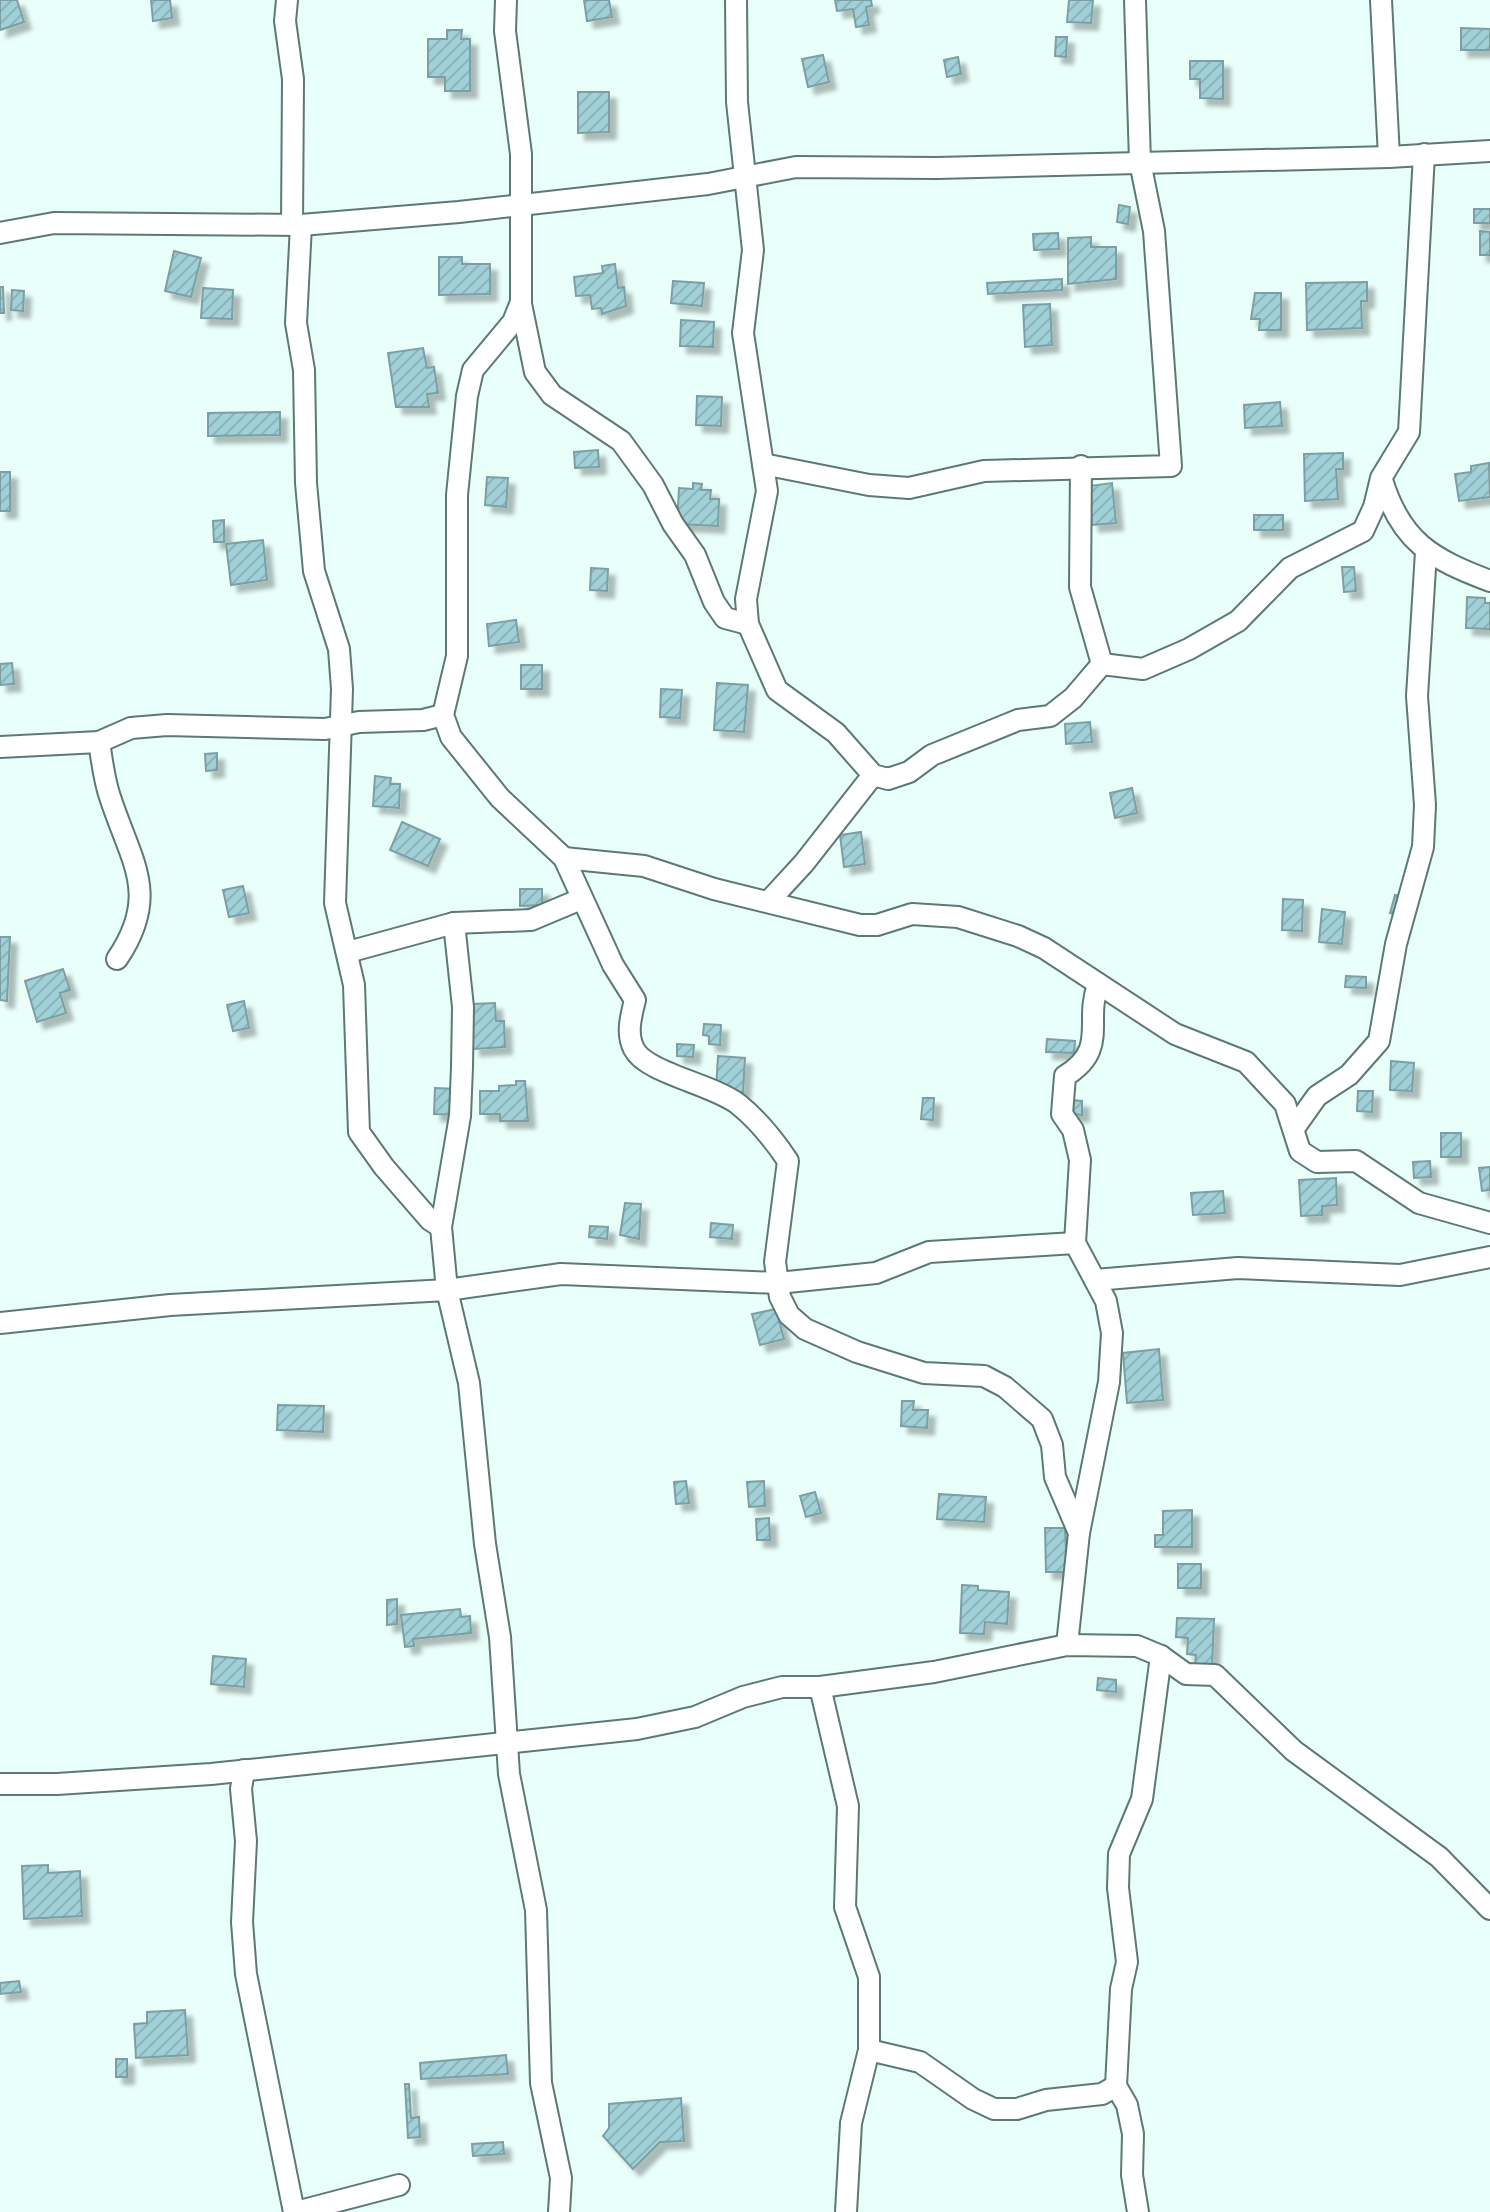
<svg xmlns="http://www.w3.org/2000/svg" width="1490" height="2212" viewBox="0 0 1490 2212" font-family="Helvetica,sans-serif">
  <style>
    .building { fill: url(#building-hatch); stroke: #7c9fa3; stroke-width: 2; filter: url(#shadow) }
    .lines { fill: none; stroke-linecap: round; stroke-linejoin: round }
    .minor-casing { stroke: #5a7a73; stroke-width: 24 }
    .minor { stroke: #fff; stroke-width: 20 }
  </style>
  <defs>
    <pattern id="building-hatch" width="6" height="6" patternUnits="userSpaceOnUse" patternTransform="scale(2)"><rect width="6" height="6" fill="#a0d1d8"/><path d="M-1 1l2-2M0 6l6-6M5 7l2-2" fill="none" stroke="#8ab4ba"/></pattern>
    <filter id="shadow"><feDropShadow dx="7" dy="7" stdDeviation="2" flood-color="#0004"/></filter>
  </defs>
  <rect width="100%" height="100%" fill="#e9fffa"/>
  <!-- building -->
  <g class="building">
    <polygon points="0,0 17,0 24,22 0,30"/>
    <polygon points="151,0 170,0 172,18 153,21"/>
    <polygon points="584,0 609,0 612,17 587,21"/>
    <polygon points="835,0 871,0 872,6 866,7 869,25 856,27 853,9 837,11"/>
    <polygon points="1069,0 1093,0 1091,23 1067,22"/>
    <polygon points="1461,28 1490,29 1490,50 1461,50"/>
    <polygon points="447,30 462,30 461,39 470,39 470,91 445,91 445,77 428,77 428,39 447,39"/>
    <polygon points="1056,37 1067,37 1066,57 1055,56"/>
    <polygon points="823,55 829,82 808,87 802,59"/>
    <polygon points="958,57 961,74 947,77 944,60"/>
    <polygon points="1190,61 1223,61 1223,99 1200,98 1200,79 1190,79"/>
    <polygon points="578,92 609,92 609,132 578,133"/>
    <polygon points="1119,205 1130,207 1128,224 1117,222"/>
    <rect x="1474" y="209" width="16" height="14"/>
    <polygon points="1480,231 1490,232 1490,255 1480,255"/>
    <polygon points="1058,233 1059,249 1034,250 1033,234"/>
    <polygon points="1091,237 1091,247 1116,247 1116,279 1068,284 1068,238"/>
    <polygon points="174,251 201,258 191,297 165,291"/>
    <polygon points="439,257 462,257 462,264 490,264 490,294 439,295"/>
    <polygon points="615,264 618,288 624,287 626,306 602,314 601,308 592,309 590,295 576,296 574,277 603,273 602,266"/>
    <polygon points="1062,279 1062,290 988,294 987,283"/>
    <polygon points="673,281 704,283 702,306 671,303"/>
    <polygon points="1367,282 1367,301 1361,301 1362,328 1307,330 1306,283"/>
    <polygon points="0,287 3,287 4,313 0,313"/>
    <polygon points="203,288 233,290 232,319 201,318"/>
    <polygon points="12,290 24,291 23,311 11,310"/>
    <polygon points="1255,293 1281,293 1281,330 1259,330 1260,319 1251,319"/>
    <polygon points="1050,304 1052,345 1025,347 1023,305"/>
    <polygon points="681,320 714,322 713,347 680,346"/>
    <polygon points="423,348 427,368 434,367 438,393 427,394 429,407 396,407 388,353"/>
    <polygon points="697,396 722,397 721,426 696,425"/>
    <polygon points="1280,402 1282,426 1245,428 1244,405"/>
    <polygon points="280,412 280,435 208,436 208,413"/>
    <polygon points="598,450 599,467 575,468 574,452"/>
    <polygon points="1343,453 1343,469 1336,469 1338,499 1305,501 1304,454"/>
    <polygon points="1489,463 1490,497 1459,501 1455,474 1471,472 1471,466"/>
    <rect x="0" y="472" width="10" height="39"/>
    <polygon points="487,477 508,478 506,507 485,505"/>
    <polygon points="693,483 702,484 701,490 711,490 710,499 719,499 718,526 677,524 679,488 693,489"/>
    <polygon points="1112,483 1116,523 1092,525 1089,486"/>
    <rect x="1254" y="515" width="29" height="15"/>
    <polygon points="224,520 224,542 214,542 213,521"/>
    <polygon points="263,540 267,580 231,585 226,544"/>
    <polygon points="1342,567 1354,567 1356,591 1344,592"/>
    <polygon points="591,568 608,569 607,591 590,590"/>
    <polygon points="1467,597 1485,598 1485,603 1490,603 1490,629 1466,628"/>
    <polygon points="516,620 519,642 489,646 487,624"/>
    <polygon points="12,663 14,684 0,685 0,664"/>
    <rect x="521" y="665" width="21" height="24"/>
    <polygon points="717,683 748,685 744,732 714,730"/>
    <polygon points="661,689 682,690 680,718 660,717"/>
    <polygon points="1090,722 1092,742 1066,744 1065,724"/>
    <polygon points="217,753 217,770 206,771 205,754"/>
    <polygon points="375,776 391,778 390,784 400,784 399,808 373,806"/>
    <polygon points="1132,788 1137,813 1115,818 1110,793"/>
    <polygon points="402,822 440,839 428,866 390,850"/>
    <polygon points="861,832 865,864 844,867 840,835"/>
    <polygon points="243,886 249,913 229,917 223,890"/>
    <polygon points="520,889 542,889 542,905 520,906"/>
    <polygon points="1395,895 1406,898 1401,916 1390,913"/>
    <polygon points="1283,899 1303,900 1302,931 1282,930"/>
    <polygon points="1322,909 1345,912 1342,944 1319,942"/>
    <polygon points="0,937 10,937 7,1001 0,1000"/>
    <polygon points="63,969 70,990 60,993 66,1013 37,1022 25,981"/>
    <polygon points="1346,976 1366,977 1366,988 1345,987"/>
    <polygon points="244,1001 249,1028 233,1031 227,1005"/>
    <polygon points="495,1003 496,1021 504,1021 505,1047 473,1049 471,1004"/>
    <polygon points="704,1024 721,1025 720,1045 709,1044 709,1036 703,1035"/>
    <polygon points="1047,1039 1075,1041 1074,1053 1046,1052"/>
    <polygon points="677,1044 694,1045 693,1057 677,1056"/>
    <polygon points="718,1056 745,1058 743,1092 716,1090"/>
    <polygon points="1391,1061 1414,1063 1412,1091 1390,1090"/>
    <polygon points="516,1081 525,1081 528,1121 500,1121 500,1114 480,1114 480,1091 499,1091 499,1086 516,1085"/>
    <polygon points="435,1088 458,1089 457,1115 434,1114"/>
    <polygon points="1358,1091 1373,1091 1372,1112 1357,1111"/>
    <polygon points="923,1098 934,1098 933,1120 921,1119"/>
    <polygon points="1071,1100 1082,1101 1082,1115 1070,1114"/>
    <rect x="1441" y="1133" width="20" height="24"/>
    <polygon points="1430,1161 1431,1177 1414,1178 1413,1162"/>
    <polygon points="1490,1167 1490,1190 1482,1191 1479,1168"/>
    <polygon points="1336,1178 1337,1205 1322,1206 1322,1215 1301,1216 1299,1180"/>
    <polygon points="1223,1191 1225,1213 1193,1215 1191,1193"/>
    <polygon points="625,1203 641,1204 639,1239 620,1235"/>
    <polygon points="711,1223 733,1225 732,1239 710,1237"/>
    <polygon points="590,1226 608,1227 607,1239 589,1237"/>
    <polygon points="776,1309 784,1339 760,1345 752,1314"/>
    <polygon points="1159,1349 1163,1400 1127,1403 1123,1353"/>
    <polygon points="902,1401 914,1401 913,1410 928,1410 927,1428 901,1426"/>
    <polygon points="278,1405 324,1406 323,1432 277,1430"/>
    <polygon points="686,1481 689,1503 676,1504 674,1482"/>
    <polygon points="764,1481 765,1506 749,1507 747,1482"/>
    <polygon points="815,1492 821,1513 806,1517 800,1496"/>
    <polygon points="939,1494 986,1497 984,1522 937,1519"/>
    <polygon points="1192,1510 1192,1547 1155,1547 1155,1535 1163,1535 1163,1511"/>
    <polygon points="769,1518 770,1540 757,1540 756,1519"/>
    <polygon points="1045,1528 1065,1528 1067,1572 1046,1572"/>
    <rect x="1178" y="1564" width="23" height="24"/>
    <polygon points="962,1585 978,1586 978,1590 1009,1592 1007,1624 985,1622 984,1634 960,1633"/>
    <polygon points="397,1599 397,1624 387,1625 387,1600"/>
    <polygon points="460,1609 461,1617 470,1616 471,1633 413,1639 414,1646 405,1647 401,1615"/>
    <polygon points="1177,1618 1214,1619 1212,1666 1195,1665 1196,1655 1187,1654 1188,1638 1176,1637"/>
    <polygon points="213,1656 246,1659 244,1687 211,1684"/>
    <polygon points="1098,1678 1116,1680 1116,1692 1097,1690"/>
    <polygon points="48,1865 48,1873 80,1871 82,1916 24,1919 22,1866"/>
    <polygon points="19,1981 21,1992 0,1994 0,1983"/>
    <polygon points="185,2010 188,2055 136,2058 134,2024 147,2023 147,2012"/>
    <polygon points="506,2055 508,2074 421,2079 420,2063"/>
    <rect x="116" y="2059" width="11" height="18"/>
    <polygon points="405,2084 409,2084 411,2118 419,2117 420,2137 408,2138"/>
    <polygon points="681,2098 684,2141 660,2142 633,2169 603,2136 609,2128 609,2104"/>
    <polygon points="503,2142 504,2154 473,2156 472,2144"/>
  </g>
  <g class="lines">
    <defs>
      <g id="minor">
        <polyline points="287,0 285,21 293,79 292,225"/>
        <path d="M506,0L505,31L521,154V302L513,322L473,370L467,396L457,495V656L443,715L451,737L500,798L564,858L613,965L635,1000C631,1016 626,1034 634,1049C646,1073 712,1084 738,1104C758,1120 774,1140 788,1161L775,1262L780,1297L789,1315L805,1329L857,1352L924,1373L984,1376L1005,1387L1042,1419L1052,1445L1055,1477L1079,1533L1067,1645"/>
        <polyline points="736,0 737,102 753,250 743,333 767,491 746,599 748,624 777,690 836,733 873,775 888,779 909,772 932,755 1018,720 1050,716 1073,698 1102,664"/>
        <polyline points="1381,0 1389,157"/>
        <polyline points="301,225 296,323 304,370 306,483 314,571 339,649 342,689 335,903 354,985 359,1132 384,1167 430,1220 441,1227"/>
        <polyline points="0,233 54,223 301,225 459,212 708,184 796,167 937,168 1389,157 1490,151"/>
        <polyline points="521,304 535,372 552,395 621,441 653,485 673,524 695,555 714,602 725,618 748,624"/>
        <polyline points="763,464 869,485 909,488 984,471 1171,466 1154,231 1140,162 1135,0"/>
        <polyline points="1081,466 1080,587 1102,664"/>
        <path d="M1382,480C1401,542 1432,559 1490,581"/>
        <polyline points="1102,664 1143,669 1189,649 1238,621 1290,568 1363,531 1374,507 1381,478 1409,432 1424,154"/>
        <path d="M99,742C102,760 104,780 110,797C131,862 161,894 117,959"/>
        <polyline points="0,747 99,742 131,728 167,725 325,729 359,722 423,720 443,715"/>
        <polyline points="564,858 644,866 714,889 860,925 877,925 912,914 958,917 1018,936 1044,948 1175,1034 1246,1062 1285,1104 1300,1151 1317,1162 1356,1161 1419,1203 1490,1223"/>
        <polyline points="769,901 804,863 873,775"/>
        <polyline points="454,923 463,1007 462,1067 460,1116 441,1227 447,1290 561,1274 778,1283 876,1273 929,1252 1075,1243"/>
        <polyline points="348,952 454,923 531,920 581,899"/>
        <polyline points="1295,1127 1317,1096 1349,1075 1379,1041 1396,944 1423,847 1425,805 1417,696 1426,552"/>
        <polyline points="1095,1280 1238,1268 1400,1275 1490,1257"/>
        <polyline points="0,1323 170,1305 447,1290 469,1383 485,1544 500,1637 509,1774 536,1910 541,2083 561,2178 559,2212"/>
        <path d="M1079,1533L1109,1382L1112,1333L1106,1301L1075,1243L1080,1160L1073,1130L1062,1114L1065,1076C1109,1049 1084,1022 1098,985"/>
        <polyline points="820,1687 848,1806 845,1907 869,1977 869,2050 851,2123 846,2212"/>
        <polyline points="244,1770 241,1789 246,1841 242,1922 246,1974 294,2212"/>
        <polyline points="0,1784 57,1784 211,1774 637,1729 695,1717 743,1697 782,1687 820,1687 934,1672 1067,1645 1137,1646 1161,1656 1186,1674 1215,1675 1294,1751 1439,1857 1490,1909"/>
        <polyline points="869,2050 920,2062 973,2099 994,2109 1017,2109 1046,2100 1102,2094 1116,2086"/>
        <polyline points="296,2212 399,2185"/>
        <polyline points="1138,2212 1132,2175 1133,2134 1127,2105 1116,2086 1121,1989 1127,1962 1118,1888 1119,1854 1142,1799 1161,1656"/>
      </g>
    </defs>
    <!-- minor casing -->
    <use href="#minor" class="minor-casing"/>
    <!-- minor -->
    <use href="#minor" class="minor"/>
  </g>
</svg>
